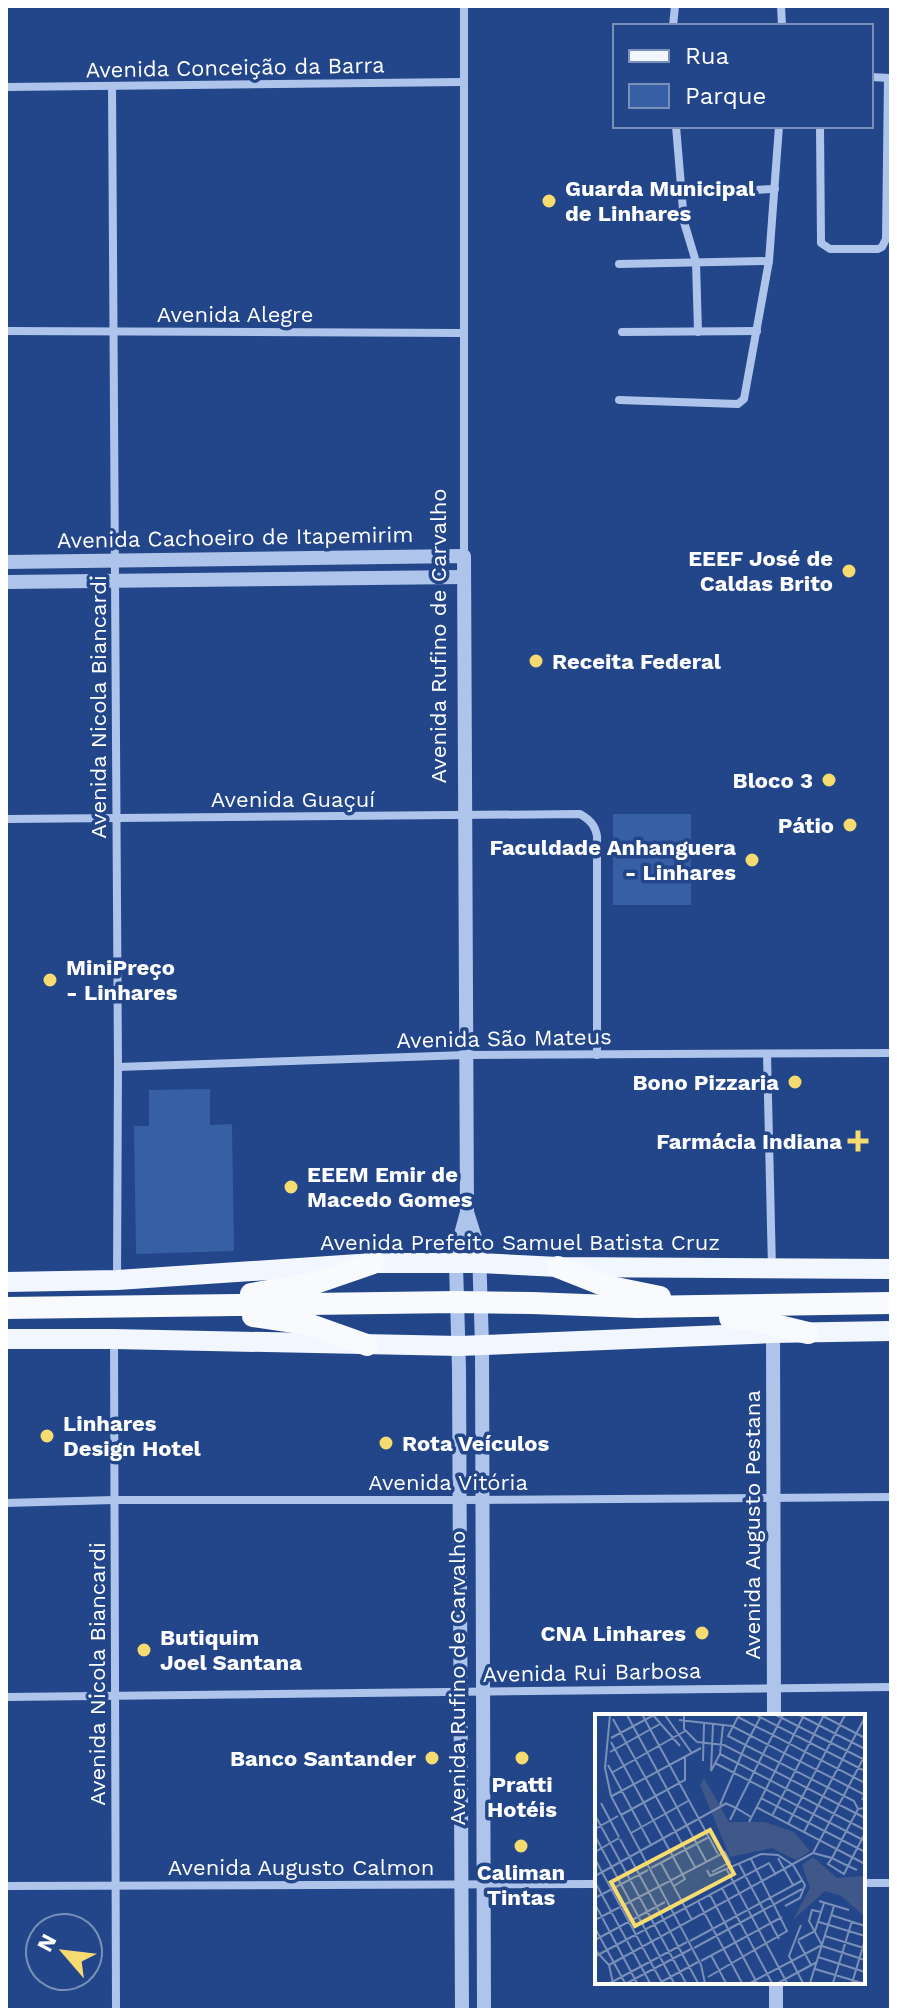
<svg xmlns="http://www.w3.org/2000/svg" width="897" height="2016" viewBox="0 0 897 2016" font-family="'Work Sans',sans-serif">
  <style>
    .green { fill: #365fa6 }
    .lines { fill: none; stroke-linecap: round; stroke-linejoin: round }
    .minor { stroke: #aec4ea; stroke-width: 8 }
    .tertiary { stroke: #aec4ea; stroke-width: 14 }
    .primary { stroke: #f2f6fe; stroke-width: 20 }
    .trunk { stroke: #f8fafe; stroke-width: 22 }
    .poi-dot { fill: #f6db70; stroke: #224689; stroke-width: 3 }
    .labels { text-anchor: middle; stroke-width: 7; stroke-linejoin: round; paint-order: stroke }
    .street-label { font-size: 22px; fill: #fff; stroke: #224689 }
    .poi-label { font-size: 22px; font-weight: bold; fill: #fff; stroke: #224689; text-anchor: end }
    .inset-road { fill: none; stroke: #7a90b8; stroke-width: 2 }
    .view { fill: #f6db70; fill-opacity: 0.15; stroke: #f6db70; stroke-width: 4 }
    .inset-edge { fill: none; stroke: #fff; stroke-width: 4 }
  </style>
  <rect width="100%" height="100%" fill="#224689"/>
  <!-- green -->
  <g class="green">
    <rect x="613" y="814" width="78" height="91"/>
    <polygon points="210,1089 210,1125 232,1124 234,1251 136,1254 134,1126 149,1126 149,1090"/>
  </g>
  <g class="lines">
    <!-- minor -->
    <g class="minor">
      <polyline points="464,6 464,556"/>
      <polyline points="781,6 782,26"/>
      <polyline points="673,26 675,6"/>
      <polyline points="871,77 890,78"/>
      <polyline points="112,86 118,1067 117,1280"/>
      <polyline points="6,87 464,82"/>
      <polyline points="676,126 684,222 696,262 698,332"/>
      <polyline points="820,126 821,243 830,249 878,249 882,247 886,239 888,78"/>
      <polyline points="683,193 775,189"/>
      <polyline points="619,264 769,261"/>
      <polyline points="6,331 464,333"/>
      <polyline points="622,332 757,331"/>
      <polyline points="619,400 738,404 744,399 769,261 779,126"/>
      <path d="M6,819L580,814C590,820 595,825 597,836V1055"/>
      <polyline points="767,1054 772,1269"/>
      <polyline points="118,1067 466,1055 891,1053"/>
      <polyline points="114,1339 116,2010"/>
      <polyline points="6,1503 114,1500 459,1500 891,1497"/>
      <polyline points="6,1697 891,1687"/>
      <polyline points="863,1883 891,1883"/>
      <polyline points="6,1886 597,1884"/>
    </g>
    <!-- tertiary -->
    <g class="tertiary">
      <polyline points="6,562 464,556 467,1212 457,1249 456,1264 459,1369 462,2010"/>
      <polyline points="6,582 464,577"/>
      <polyline points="467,1212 479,1250 482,1345 484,2010"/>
      <polyline points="773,1333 774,1716"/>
      <polyline points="776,1982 776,2010"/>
    </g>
    <!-- primary -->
    <g class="primary">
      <polyline points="6,1282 117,1280 373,1263 480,1263 558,1267 891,1269"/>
      <polyline points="6,1339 114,1339 459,1346 773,1333 891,1331"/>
    </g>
    <!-- trunk -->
    <g class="trunk">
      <polyline points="558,1267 606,1286 660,1297"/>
      <polyline points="251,1294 315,1283 373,1263"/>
      <polyline points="6,1308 456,1302 532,1303 637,1307 891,1303"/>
      <polyline points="253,1316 308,1324 367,1345"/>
      <polyline points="730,1318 750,1319 808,1333"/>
    </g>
  </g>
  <!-- markers -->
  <g class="poi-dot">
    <circle cx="549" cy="201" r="8"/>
    <circle cx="849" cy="571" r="8"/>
    <circle cx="536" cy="661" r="8"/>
    <circle cx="829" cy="780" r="8"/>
    <circle cx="850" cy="825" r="8"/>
    <circle cx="752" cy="860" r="8"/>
    <circle cx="50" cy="980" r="8"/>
    <circle cx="795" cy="1082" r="8"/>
    <path d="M854 1129h8v8h8v8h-8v8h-8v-8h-8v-8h8z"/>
    <circle cx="291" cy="1187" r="8"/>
    <circle cx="47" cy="1436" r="8"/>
    <circle cx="386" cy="1443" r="8"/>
    <circle cx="702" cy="1633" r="8"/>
    <circle cx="144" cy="1650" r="8"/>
    <circle cx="432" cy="1758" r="8"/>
    <circle cx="522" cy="1758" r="8"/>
    <circle cx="521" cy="1846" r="8"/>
  </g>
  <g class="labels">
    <!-- street labels -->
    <g class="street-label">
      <text transform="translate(235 67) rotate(-1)" y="8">Avenida Conceição da Barra</text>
      <text x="235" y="322">Avenida Alegre</text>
      <text transform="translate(235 537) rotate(-1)" y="8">Avenida Cachoeiro de Itapemirim</text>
      <text transform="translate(438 636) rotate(-90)" y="8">Avenida Rufino de Carvalho</text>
      <text transform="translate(98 707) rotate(-90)" y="8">Avenida Nicola Biancardi</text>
      <text x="293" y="807">Avenida Guaçuí</text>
      <text transform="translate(504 1038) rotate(-1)" y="8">Avenida São Mateus</text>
      <text x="520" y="1250">Avenida Prefeito Samuel Batista Cruz</text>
      <text x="448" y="1490">Avenida Vitória</text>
      <text transform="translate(752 1525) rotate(-90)" y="8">Avenida Augusto Pestana</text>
      <text transform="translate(592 1672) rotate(-1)" y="8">Avenida Rui Barbosa</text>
      <text transform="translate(97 1674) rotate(-90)" y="8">Avenida Nicola Biancardi</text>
      <text transform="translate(457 1678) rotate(-90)" y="8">Avenida Rufino de Carvalho</text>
      <text x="301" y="1875">Avenida Augusto Calmon</text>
    </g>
    <!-- poi labels -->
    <g class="poi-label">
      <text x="565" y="196" text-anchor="start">Guarda Municipal<tspan x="565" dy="25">de Linhares</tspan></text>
      <text x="833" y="566">EEEF José de<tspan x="833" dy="25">Caldas Brito</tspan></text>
      <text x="552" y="669" text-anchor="start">Receita Federal</text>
      <text x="813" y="788">Bloco 3</text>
      <text x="834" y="833">Pátio</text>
      <text x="736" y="855">Faculdade Anhanguera<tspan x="736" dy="25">- Linhares</tspan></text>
      <text x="66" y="975" text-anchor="start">MiniPreço<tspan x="66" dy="25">- Linhares</tspan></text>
      <text x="779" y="1090">Bono Pizzaria</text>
      <text x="842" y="1149">Farmácia Indiana</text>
      <text x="307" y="1182" text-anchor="start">EEEM Emir de<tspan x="307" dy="25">Macedo Gomes</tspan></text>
      <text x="63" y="1431" text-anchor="start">Linhares<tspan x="63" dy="25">Design Hotel</tspan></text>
      <text x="402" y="1451" text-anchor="start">Rota Veículos</text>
      <text x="686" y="1641">CNA Linhares</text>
      <text x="160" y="1645" text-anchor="start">Butiquim<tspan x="160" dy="25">Joel Santana</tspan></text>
      <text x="416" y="1766">Banco Santander</text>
      <text x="522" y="1792" text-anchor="middle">Pratti<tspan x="522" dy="25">Hotéis</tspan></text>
      <text x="521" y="1880" text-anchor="middle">Caliman<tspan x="521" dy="25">Tintas</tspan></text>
    </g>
  </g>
  <!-- overview -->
  <g transform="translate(595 1714)">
    <rect width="270" height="270" fill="#224689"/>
    <path d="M109,64L134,108H170L199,118L215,137L201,146L177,134L135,143L105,71ZM218,143L242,164L268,162L270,203L246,182L230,177L198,206L215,174L207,151Z" fill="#3f5889"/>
    <path class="inset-road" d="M15,1L10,54L16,82L106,251L110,269M32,1L111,147M58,1L85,32M70,1L96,38M89,1V15L102,28M144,1L133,22L259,87L263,95L270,94M161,1L270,57M181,1L270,46M204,1L270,35M48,2L123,140M228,2L270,24M143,3L270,69M18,5L100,153M84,6L137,12L270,81L267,86M16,24L59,1M16,28L90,165L79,172M102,28L129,31L270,104M151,30L165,4M15,38L65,10M125,40L270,116M168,40L188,1M108,47L109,10M120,49L270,127M13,51L56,131M116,57L125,40L128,11M116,57L118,10M18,58L90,17M249,81L270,41M17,82L106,34M166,84L270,138M6,89L24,123M130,89L141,94L168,40M125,91L151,30M161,93L270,150M0,101L91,269M26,101L90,66V43M177,102L229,1M135,106L141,94L156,103M154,108L209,1M193,110L250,1M0,115L23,102M209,118L270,3M36,119L93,87M0,122L79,269M25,125L103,269M0,138L24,124M218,139L237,144L263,95M183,144L198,171M0,145L67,269M66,149L97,206M144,150L184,225M56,154L114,123M112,156L115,162L166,140L183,141L198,151L210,171L205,184L190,192M132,156L192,269M262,156L253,152L237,144L233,150L249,160L253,152L270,119M0,162L132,89M0,168L55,269M127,174L177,269M115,181L162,269M0,184L53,156M103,187L147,269M224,187L254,196M0,190L42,269M236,201L270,212M0,206L130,138L135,148L117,158M224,208L270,222M206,211L194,242L208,269M0,214L30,269M230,222L269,234M0,226L70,188M203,226L220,217L229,189M95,227L208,166M203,227L216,251M227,232L270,246M99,234L207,175M0,236L14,251L18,269M116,241L131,269M1,242L174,149L181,161M223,243L270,258M106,247L187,203M14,251L218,139L249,81M220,255L267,269M113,263L192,217L156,145M66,268L103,248M15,269L92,228M32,269L96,235M155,269L227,231L214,207L217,196L226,198M183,269L222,248M215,269L239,192M238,269L257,207M257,269L270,226"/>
    <path class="view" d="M115,116L139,160L40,212L16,168Z"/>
    <rect width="270" height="270" class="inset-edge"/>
  </g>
  <!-- border -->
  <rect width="897" height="2016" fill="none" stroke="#ffffff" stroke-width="16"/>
  <!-- legend -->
  <rect x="613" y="24" width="260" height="104" fill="#224689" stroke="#7a90b8" stroke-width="2"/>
  <rect x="629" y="50" width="40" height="12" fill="#f2f6fe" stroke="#7a90b8" stroke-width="2"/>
  <text x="685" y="64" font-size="24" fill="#ffffff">Rua</text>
  <rect x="629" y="84" width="40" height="24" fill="#365fa6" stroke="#7a90b8" stroke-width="2"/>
  <text x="685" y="104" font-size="24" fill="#ffffff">Parque</text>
  <!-- north arrow -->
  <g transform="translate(64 1952) rotate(298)"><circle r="38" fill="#224689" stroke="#7a90b8" stroke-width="2"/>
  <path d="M0-6L14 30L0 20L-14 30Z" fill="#f6db70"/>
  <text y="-12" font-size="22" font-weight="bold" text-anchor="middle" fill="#ffffff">N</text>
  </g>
</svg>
